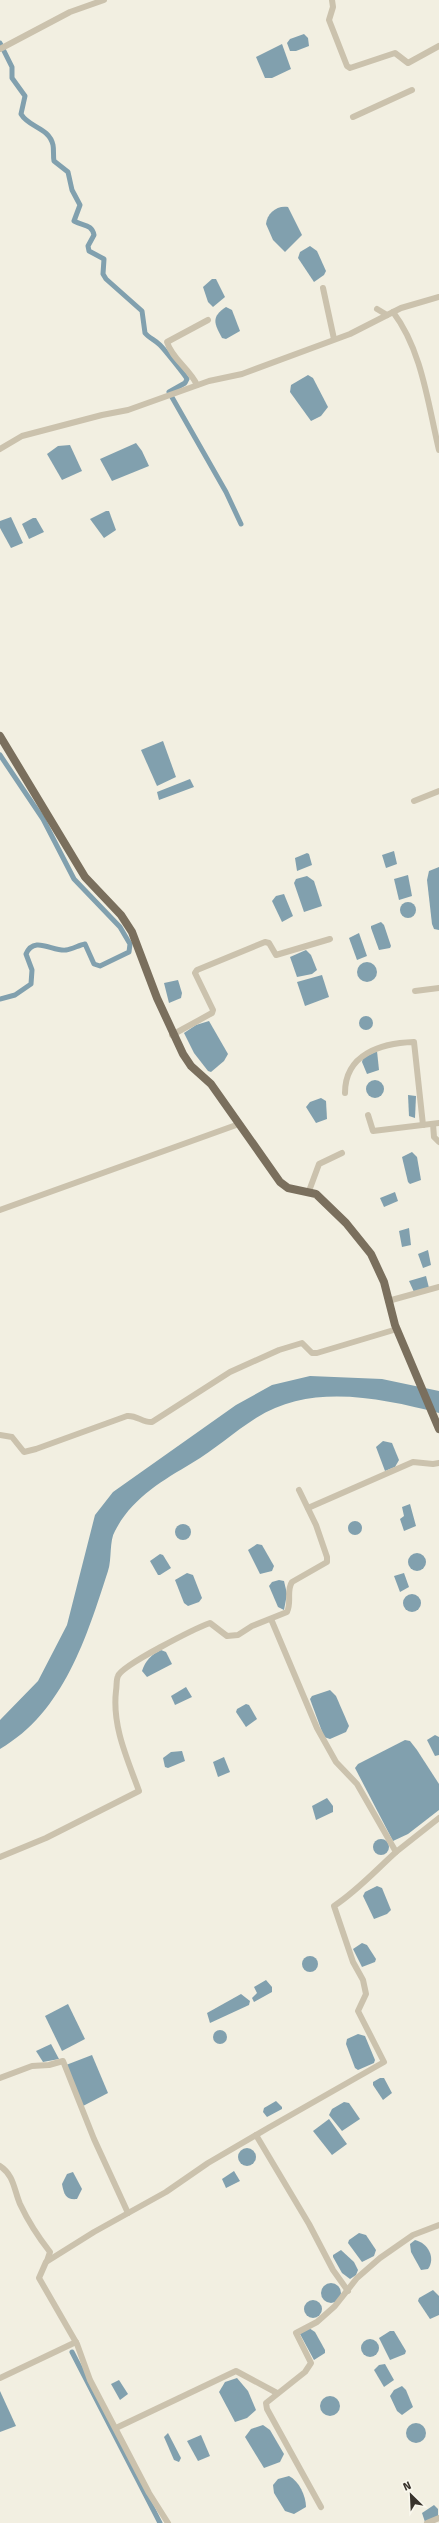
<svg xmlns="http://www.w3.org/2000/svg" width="439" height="2523" viewBox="0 0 439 2523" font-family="'Fira Sans',sans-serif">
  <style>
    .water { fill: #81a0ae }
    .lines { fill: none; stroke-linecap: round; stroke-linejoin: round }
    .canal { stroke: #81a0ae; stroke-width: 5 }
    .minor { stroke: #cbc2ad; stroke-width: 6 }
    .major { stroke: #7a6f5d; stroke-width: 8 }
  </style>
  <rect width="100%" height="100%" fill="#f2efe1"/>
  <!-- water -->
  <g class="water">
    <polygon points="304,34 308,38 309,46 296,51 290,51 287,43 290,39"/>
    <polygon points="282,44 291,69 272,78 265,78 256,57"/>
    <path d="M288,207L302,235L285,252L273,240L266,224C267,213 277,205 288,207Z"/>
    <polygon points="310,246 317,251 326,271 324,275 314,282 298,258 300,252"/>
    <polygon points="212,279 216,279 225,297 213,307 208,302 203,287"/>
    <path d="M226,307L232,310L240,331L226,339L222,338C214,323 211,317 226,307Z"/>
    <polygon points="308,375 313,378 328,407 321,416 311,421 290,392 291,385"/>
    <polygon points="136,443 142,451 149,466 112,481 100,459"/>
    <polygon points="70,445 82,471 62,480 47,454 58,446"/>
    <polygon points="106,511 109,511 116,530 104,538 90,519"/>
    <polygon points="11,517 23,543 11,548 0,528 0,521"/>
    <polygon points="33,518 36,518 44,532 29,539 22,524"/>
    <polygon points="163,741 176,777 157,786 141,750"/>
    <polygon points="190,779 194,787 159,800 157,792"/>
    <polygon points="394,851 397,864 386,868 382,855"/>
    <polygon points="307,853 309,854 312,865 297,871 295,858"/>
    <polygon points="439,867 439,930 434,929 432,924 427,880 429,871"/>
    <polygon points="408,875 412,896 399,900 394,879"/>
    <polygon points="307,876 314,881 322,906 304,912 294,883 296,879"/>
    <polygon points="284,894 293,916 282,922 272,901 276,896"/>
    <circle cx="408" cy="910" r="8"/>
    <polygon points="381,922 384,925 391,946 390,948 379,950 371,928 371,926"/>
    <polygon points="359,933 367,956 357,960 349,938"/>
    <polygon points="306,950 311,955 317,970 312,974 297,977 290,957"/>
    <circle cx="367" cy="972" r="10"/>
    <polygon points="322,975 329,997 305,1006 297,982"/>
    <polygon points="178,980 182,993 181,998 169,1003 164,983"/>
    <circle cx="366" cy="1023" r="7"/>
    <polygon points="209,1021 228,1054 224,1061 211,1072 208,1071 194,1053 184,1033 196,1025"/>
    <polygon points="377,1051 379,1070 367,1074 362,1062 363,1058"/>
    <circle cx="375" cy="1089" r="9"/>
    <polygon points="408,1095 416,1096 415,1118 409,1116"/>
    <polygon points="321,1098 326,1101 327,1119 316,1123 306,1107 310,1102"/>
    <polygon points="412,1152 417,1157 421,1180 410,1184 408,1182 402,1157"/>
    <polygon points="395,1192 398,1201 384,1207 380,1198"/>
    <polygon points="409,1228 411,1245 402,1247 399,1231"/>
    <polygon points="428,1250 431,1265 423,1268 418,1254"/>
    <polygon points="426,1276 429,1288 414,1292 409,1281"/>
    <path d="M310,1376L382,1379L439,1391V1413C380,1398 311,1383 256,1418C234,1432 214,1450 192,1463C162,1481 132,1498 115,1531C109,1541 112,1559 108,1571C87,1636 64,1712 0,1749V1720L38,1681L67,1625L95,1515L113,1492L236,1405L272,1385Z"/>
    <polygon points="383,1441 392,1443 399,1460 395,1467 385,1471 376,1447"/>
    <polygon points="410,1504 416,1526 404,1531 400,1519 404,1516 402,1507"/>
    <circle cx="355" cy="1528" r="7"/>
    <circle cx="183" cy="1532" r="8"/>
    <polygon points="257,1544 262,1545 274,1566 272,1571 260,1574 248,1550"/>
    <circle cx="417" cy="1562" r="9"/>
    <polygon points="160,1554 163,1555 171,1568 160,1575 158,1575 150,1561"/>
    <polygon points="187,1573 193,1575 202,1598 199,1602 188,1606 184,1603 175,1580"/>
    <polygon points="404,1573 409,1587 400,1592 394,1576"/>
    <polygon points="279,1580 284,1581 287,1594 284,1610 278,1607 269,1586 272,1582"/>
    <circle cx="412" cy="1603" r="9"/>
    <path d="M161,1650L166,1652L172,1664L147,1677L142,1671C145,1661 152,1654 161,1650Z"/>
    <polygon points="186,1687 192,1697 175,1705 171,1696"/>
    <polygon points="330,1690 336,1696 349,1726 346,1732 330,1739 324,1737 310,1699 312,1696"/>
    <polygon points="246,1704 249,1705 257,1719 246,1727 236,1712 237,1709"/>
    <polygon points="435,1735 439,1737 439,1755 435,1756 427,1740"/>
    <polygon points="405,1740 410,1741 417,1750 439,1784 439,1810 408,1834 393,1841 355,1768 358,1764"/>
    <polygon points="182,1751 185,1761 168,1768 165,1767 163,1758 171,1752"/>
    <polygon points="224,1757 230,1772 218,1777 213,1762"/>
    <polygon points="327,1798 333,1806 333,1812 316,1820 312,1806"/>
    <circle cx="381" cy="1847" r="8"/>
    <polygon points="377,1886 382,1888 391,1910 387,1914 374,1919 363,1896 365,1892"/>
    <polygon points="362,1943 367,1945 376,1959 375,1962 362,1967 353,1949"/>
    <circle cx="310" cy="1964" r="8"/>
    <polygon points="266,1980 272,1987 272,1992 254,2002 252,1998 257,1993 254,1987"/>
    <polygon points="241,1994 250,2001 249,2005 210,2023 207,2013"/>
    <polygon points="68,2004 85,2039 62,2051 45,2016"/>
    <circle cx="220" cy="2037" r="7"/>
    <polygon points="358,2034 365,2036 375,2060 374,2063 358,2070 355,2068 346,2044 347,2039"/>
    <polygon points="51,2044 59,2059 43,2062 36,2051"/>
    <polygon points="92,2055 108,2093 83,2106 66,2065"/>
    <polygon points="380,2078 384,2078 392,2093 383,2100 373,2085 373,2082"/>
    <polygon points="276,2101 282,2107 282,2109 267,2117 263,2112 264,2108"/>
    <polygon points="344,2102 349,2103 360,2119 342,2131 329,2115 332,2109"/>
    <polygon points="329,2119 347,2144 332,2155 313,2131"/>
    <circle cx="247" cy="2157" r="9"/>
    <polygon points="234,2171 240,2181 226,2188 222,2179"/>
    <path d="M73,2172L82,2189L77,2199C66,2200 64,2195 62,2184L67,2174Z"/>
    <polygon points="359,2233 366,2235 376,2250 374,2256 362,2262 348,2243 349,2240"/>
    <path d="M415,2240C428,2243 436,2258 428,2269L421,2270L411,2252L410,2244Z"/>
    <polygon points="341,2250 354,2262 358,2270 356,2275 350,2279 342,2273 333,2257 333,2255"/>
    <circle cx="331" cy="2293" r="10"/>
    <polygon points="433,2290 439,2296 439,2315 430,2319 418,2301 419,2298"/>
    <circle cx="313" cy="2309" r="9"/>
    <polygon points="309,2328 315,2332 325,2350 325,2353 314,2360 300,2334"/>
    <polygon points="390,2331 394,2331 406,2351 405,2354 390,2360 379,2338"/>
    <circle cx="370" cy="2348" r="9"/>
    <polygon points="385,2364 394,2380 384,2387 374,2370 379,2365"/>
    <polygon points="237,2378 248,2391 256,2410 247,2418 235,2422 219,2392 225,2382"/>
    <polygon points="119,2380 128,2394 120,2400 111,2384"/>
    <polygon points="402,2386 406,2390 413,2407 402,2415 397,2411 390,2396 394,2390"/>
    <polygon points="0,2391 16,2426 0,2432"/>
    <circle cx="330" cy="2406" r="10"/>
    <circle cx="416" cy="2433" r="10"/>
    <polygon points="263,2425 270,2430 284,2454 280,2462 264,2468 245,2437 251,2429"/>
    <polygon points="168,2433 181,2458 179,2462 174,2460 164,2437"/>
    <polygon points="201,2435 210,2456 198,2461 187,2441"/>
    <path d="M289,2476C299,2481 306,2496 306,2507L294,2514L285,2511L274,2493L273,2485L278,2479Z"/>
    <polygon points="434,2505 438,2509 438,2516 425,2522 422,2513"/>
  </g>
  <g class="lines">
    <!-- canal -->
    <g class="canal">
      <path d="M0,43L12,67V78L25,96L21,114C29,128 49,127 53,145C54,150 53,156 54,161L68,172L72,190L80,205L74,221C83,226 92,224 94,235L88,246L89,251L104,259L103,274L106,279L142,311L145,333C149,338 155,340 160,345C164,349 185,375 187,379L185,383L169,392L226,492L241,524"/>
      <path d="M0,755L43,819L74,879L120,927L130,944L129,952L100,966L94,964L85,944C79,945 73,949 66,950C53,952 34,935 26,954L32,970L31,984L15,995L0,999"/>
      <polyline points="72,2352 160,2523"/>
    </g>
    <!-- minor -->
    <g class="minor">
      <polyline points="332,0 333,7 329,20 347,66 350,68 395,53 408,63 439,46"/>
      <polyline points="0,49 70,12 104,0"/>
      <polyline points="353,117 412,90"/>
      <polyline points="323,288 334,339"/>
      <polyline points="377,309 387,315"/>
      <path d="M393,312C422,350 428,404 439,450"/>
      <path d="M197,385C190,369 172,359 167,342L208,320"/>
      <polyline points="0,449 22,436 102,415 128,410 209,381 242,374 350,334 401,308 439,297"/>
      <polyline points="414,801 439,791"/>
      <polyline points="415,991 439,988"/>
      <polyline points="172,1035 212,1013 213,1010 195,973 197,970 265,942 269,943 276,955 330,939"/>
      <path d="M345,1093C345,1054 381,1043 414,1042L423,1125"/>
      <polyline points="368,1115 373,1131 439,1123"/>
      <polyline points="433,1124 434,1137 439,1142"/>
      <polyline points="309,1191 319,1164 342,1153"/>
      <polyline points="0,1210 239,1124"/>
      <polyline points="388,1301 439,1287"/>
      <path d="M0,1435L12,1437L24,1452L36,1449L127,1416C137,1415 143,1423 152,1422L230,1372L279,1350L302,1343L312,1353H317L397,1329"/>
      <polyline points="308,1508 413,1462 433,1464 439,1463"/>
      <polyline points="271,1619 317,1728 336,1762 357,1784 396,1852 439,1818"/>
      <path d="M0,1857L46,1838L139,1791C127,1758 112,1726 116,1691C117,1686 116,1680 118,1676C122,1665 196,1628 210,1623L227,1636L238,1635L252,1626L287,1612C292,1602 286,1591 292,1582L327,1562V1557L316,1525L299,1490"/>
      <polyline points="0,2078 32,2066 49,2065 63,2061 94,2139 128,2213"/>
      <polyline points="256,2135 309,2224 333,2270 348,2291"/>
      <path d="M0,2166C14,2175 14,2190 20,2204C28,2221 39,2238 50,2252L47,2261"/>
      <polyline points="0,2378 76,2342"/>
      <polyline points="116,2428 236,2371 277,2393"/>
      <polyline points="321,2507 267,2409 266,2403 305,2372 311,2363 296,2333 317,2322 335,2306 357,2278 380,2258 413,2235 439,2225"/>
      <path d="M168,2523L149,2493L90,2380L77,2344L39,2278L46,2262L94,2232L166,2192L208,2163L268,2128L384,2062L358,2011L366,1994L363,1980L353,1962L334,1906C357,1891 375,1871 396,1852"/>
      <polyline points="427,2523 439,2518"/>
    </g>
    <!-- major -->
    <polyline class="major" points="0,736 85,877 121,915 132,932 157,998 183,1054 191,1066 211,1084 280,1182 288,1188 316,1194 346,1223 371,1254 384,1282 395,1325 439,1429"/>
  </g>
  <!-- north arrow -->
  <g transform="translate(411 2495) rotate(336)" stroke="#faf8ee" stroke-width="3" paint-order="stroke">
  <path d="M0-3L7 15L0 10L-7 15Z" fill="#39332b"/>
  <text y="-6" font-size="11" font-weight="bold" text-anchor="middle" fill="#39332b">N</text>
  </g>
</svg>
